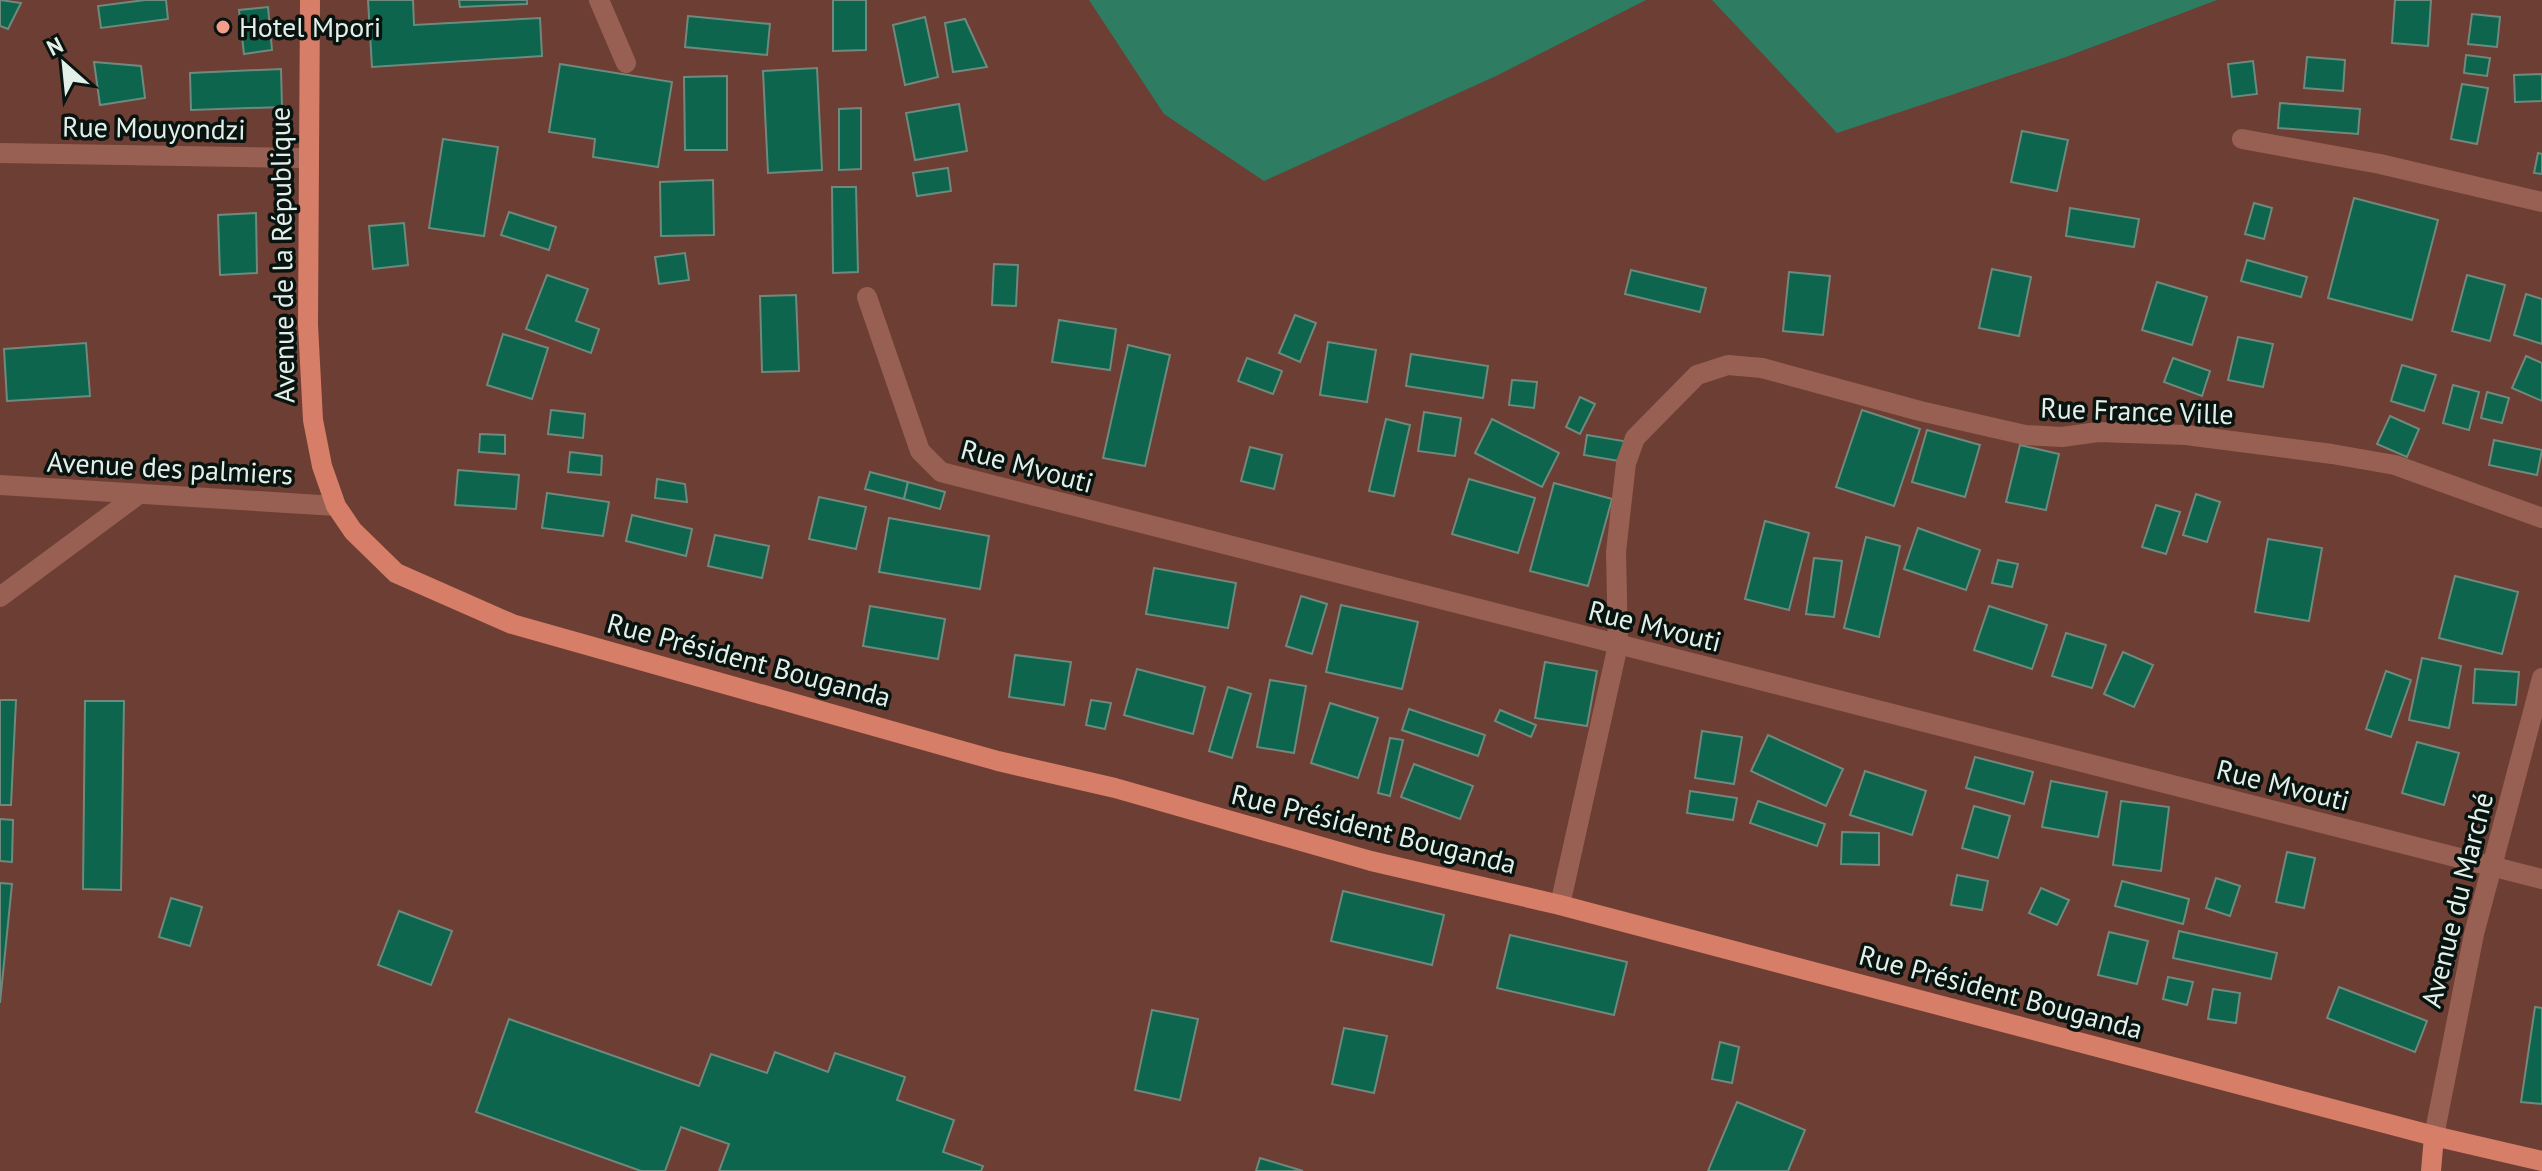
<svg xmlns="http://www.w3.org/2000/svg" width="2542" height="1171" viewBox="0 0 2542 1171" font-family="'PT Sans',sans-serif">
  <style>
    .green { fill: #6d3e33 }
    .water { fill: #2e7d63 }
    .building { fill: #0c654c; stroke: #70897e; stroke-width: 2 }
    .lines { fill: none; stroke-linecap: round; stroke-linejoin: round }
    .street { stroke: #986053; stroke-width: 20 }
    .secondary { stroke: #d77e69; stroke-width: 20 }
    .poi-dot { fill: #f49e89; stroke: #09130f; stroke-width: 3 }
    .labels { text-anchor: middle; stroke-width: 7; stroke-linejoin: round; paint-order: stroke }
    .poi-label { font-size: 28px; fill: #e3f0ea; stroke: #09130f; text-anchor: start }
    .street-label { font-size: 28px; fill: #e3f0ea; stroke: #09130f }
  </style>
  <rect width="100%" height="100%" fill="#162d24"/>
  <!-- green -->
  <rect class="green" x="0" y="0" width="2542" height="1171"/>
  <!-- water -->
  <g class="water">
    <polygon points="1089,0 1646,0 1496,76 1264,181 1164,114"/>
    <polygon points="1712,0 2217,0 2063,58 1837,133"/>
  </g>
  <!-- building -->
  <g class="building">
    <polygon points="0,0 21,3 8,29 0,26"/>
    <polygon points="145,0 166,0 168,19 101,28 98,6"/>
    <polygon points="368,0 413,0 414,25 540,18 542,56 372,67"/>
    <polygon points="459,0 527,0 527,4 460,7"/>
    <polygon points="833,0 866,0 866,50 833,51"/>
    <polygon points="2395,0 2431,0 2428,46 2392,43"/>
    <polygon points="268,7 272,50 244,54 239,10"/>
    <polygon points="2472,14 2500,17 2497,47 2468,44"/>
    <polygon points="688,16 770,24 767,55 685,47"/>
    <polygon points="925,17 938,77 905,85 893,25"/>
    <polygon points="965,19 987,67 953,72 945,23"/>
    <polygon points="2466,55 2490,58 2487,76 2464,73"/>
    <polygon points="2307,57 2345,60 2343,91 2304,88"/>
    <polygon points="2253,61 2257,94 2232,97 2228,64"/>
    <polygon points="94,62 141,66 145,98 100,105"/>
    <polygon points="560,64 672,82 658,167 593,157 595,139 549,132"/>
    <polygon points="817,68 822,170 768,173 763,71"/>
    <polygon points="281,69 282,107 191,110 190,73"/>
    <polygon points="2542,74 2542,101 2515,102 2514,75"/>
    <polygon points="727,76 727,150 685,150 684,77"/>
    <polygon points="2462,84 2488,88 2477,144 2451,139"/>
    <polygon points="2280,103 2360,109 2358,134 2278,128"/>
    <polygon points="959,104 967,151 915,160 906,113"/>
    <polygon points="861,108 861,169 839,170 839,109"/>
    <polygon points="2022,131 2068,140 2057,191 2011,182"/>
    <polygon points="443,139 498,147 484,236 429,228"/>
    <polygon points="2538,153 2542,154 2542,174 2534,173"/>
    <polygon points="948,168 951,191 917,196 913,173"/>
    <polygon points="713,180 714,235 661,236 660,182"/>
    <polygon points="832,187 856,187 858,272 833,273"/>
    <polygon points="2354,198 2438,220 2412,320 2328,298"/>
    <polygon points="2254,203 2272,208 2264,239 2245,234"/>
    <polygon points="2070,208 2139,219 2134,247 2066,236"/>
    <polygon points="509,212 556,227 549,250 501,235"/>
    <polygon points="256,213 257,273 220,275 218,215"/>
    <polygon points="404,223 408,265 373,269 369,226"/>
    <polygon points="685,253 689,280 659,284 655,257"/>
    <polygon points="2247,260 2307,277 2301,297 2241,281"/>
    <polygon points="994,264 1018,265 1016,306 992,305"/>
    <polygon points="1992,269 2031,277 2019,336 1979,328"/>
    <polygon points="1631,270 1706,288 1700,312 1625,294"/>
    <polygon points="1789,272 1830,276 1823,335 1783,331"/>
    <polygon points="547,275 588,289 576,321 599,329 591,353 526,329"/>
    <polygon points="2467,275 2505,285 2490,341 2452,331"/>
    <polygon points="2157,282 2207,297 2192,345 2142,330"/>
    <polygon points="2526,294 2542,299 2542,344 2514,335"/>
    <polygon points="796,295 799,371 762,372 760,296"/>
    <polygon points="1295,315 1316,323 1300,362 1279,353"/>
    <polygon points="1059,320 1116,329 1110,370 1052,362"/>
    <polygon points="503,334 548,348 532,399 487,385"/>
    <polygon points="2238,337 2273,344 2263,387 2228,380"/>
    <polygon points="1328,342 1376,350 1367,402 1320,395"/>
    <polygon points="86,343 90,396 7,401 4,349"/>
    <polygon points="1128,345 1170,355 1145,466 1103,458"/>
    <polygon points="1411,354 1488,366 1483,398 1406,386"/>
    <polygon points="2526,356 2542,363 2542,401 2512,388"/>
    <polygon points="1247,358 1282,371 1273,394 1238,381"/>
    <polygon points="2173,358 2210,371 2202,396 2164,382"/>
    <polygon points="2402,365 2436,375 2424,411 2391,401"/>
    <polygon points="1512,380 1537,382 1534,408 1509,405"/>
    <polygon points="2453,385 2479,392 2469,430 2443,423"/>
    <polygon points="2487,392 2509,398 2502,423 2481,418"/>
    <polygon points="1580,397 1595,404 1580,434 1566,427"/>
    <polygon points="551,410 585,414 583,438 548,434"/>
    <polygon points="1862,410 1920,429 1894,506 1836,487"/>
    <polygon points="1424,412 1461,418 1455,456 1418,451"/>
    <polygon points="2390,416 2419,429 2407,457 2377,444"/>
    <polygon points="1386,419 1410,425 1394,496 1369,491"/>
    <polygon points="1492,419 1559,453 1542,487 1475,453"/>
    <polygon points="1927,430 1980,445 1965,497 1912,482"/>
    <polygon points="480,434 505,435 505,454 479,452"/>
    <polygon points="1587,435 1629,442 1625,462 1584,455"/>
    <polygon points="2494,440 2542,450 2537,475 2489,465"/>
    <polygon points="2020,445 2059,454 2046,510 2006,502"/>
    <polygon points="1250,447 1282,455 1274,489 1241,481"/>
    <polygon points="570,452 602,456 601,475 568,472"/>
    <polygon points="458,470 519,475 516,509 455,505"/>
    <polygon points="870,472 908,482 904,499 865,489"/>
    <polygon points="657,479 685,484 687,502 655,498"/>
    <polygon points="1469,479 1535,498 1518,553 1452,534"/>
    <polygon points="908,482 945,492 940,509 904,499"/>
    <polygon points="1554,483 1612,499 1588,586 1530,571"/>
    <polygon points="547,493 609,502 603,536 542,528"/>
    <polygon points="2196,494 2220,502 2207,542 2183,535"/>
    <polygon points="819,497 866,507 856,549 809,539"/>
    <polygon points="2156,505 2180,512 2166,554 2142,547"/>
    <polygon points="632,515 692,529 686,556 626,541"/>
    <polygon points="889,518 989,536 980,589 879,572"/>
    <polygon points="1765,521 1809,533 1789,610 1745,599"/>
    <polygon points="1918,528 1980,550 1966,590 1904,569"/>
    <polygon points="715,535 769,546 762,578 708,566"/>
    <polygon points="1866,537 1900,546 1879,637 1844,628"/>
    <polygon points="2268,539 2322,548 2309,621 2255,612"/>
    <polygon points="1814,558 1842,561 1834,617 1806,614"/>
    <polygon points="1998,560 2018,564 2012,587 1992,583"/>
    <polygon points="1154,568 1236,583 1228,628 1146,614"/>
    <polygon points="2455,576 2518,592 2502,654 2439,638"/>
    <polygon points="1301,596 1327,604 1312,654 1286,646"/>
    <polygon points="1341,605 1418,622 1402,689 1326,672"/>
    <polygon points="870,606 945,619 938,659 863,646"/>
    <polygon points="1989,606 2047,625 2032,669 1974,650"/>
    <polygon points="2066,633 2106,645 2092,688 2052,676"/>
    <polygon points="2123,652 2153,665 2134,707 2104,694"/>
    <polygon points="1015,655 1071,662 1064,705 1009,697"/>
    <polygon points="2422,658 2461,666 2449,728 2409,720"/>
    <polygon points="1545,662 1597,671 1587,726 1535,718"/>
    <polygon points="1137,669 1205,687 1193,734 1124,715"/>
    <polygon points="2475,669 2519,672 2516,705 2473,703"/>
    <polygon points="2386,671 2411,680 2391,737 2366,729"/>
    <polygon points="1270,680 1306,686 1294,753 1257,747"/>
    <polygon points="1228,687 1251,694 1232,758 1209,751"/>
    <polygon points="0,700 16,700 11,805 0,805"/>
    <polygon points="1091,700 1111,703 1105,729 1086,725"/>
    <polygon points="85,701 124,701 121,890 83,889"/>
    <polygon points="1330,703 1378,718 1358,778 1311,763"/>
    <polygon points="1409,709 1485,735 1478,756 1402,730"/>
    <polygon points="1500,710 1536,725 1531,737 1495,721"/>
    <polygon points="1702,731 1742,737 1734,784 1695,778"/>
    <polygon points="1768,735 1843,769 1826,806 1751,771"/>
    <polygon points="1390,738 1403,740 1390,796 1378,793"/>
    <polygon points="2417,742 2459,753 2444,805 2402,793"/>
    <polygon points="1975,757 2033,772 2024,804 1966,788"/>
    <polygon points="1414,764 1473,786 1460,819 1401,797"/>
    <polygon points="1865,771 1926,791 1912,835 1850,815"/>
    <polygon points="2051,781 2107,792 2098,837 2042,827"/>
    <polygon points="1690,791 1737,798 1733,820 1687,813"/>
    <polygon points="1758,801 1825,824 1817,846 1750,823"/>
    <polygon points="2121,801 2169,807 2161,871 2113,865"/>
    <polygon points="1974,806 2010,816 1998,858 1962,848"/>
    <polygon points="0,819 13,820 12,862 0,861"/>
    <polygon points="1842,832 1879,833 1879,865 1841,864"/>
    <polygon points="2287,852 2315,858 2304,908 2276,902"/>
    <polygon points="1957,875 1988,881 1982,910 1951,905"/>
    <polygon points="2216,878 2240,886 2230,916 2206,908"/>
    <polygon points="2122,881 2189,899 2183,924 2115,906"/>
    <polygon points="0,883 12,884 0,1003"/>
    <polygon points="2041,888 2069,900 2057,925 2029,913"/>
    <polygon points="1343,891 1444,915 1432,965 1331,941"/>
    <polygon points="171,898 202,907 190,946 159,937"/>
    <polygon points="399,911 452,931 431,985 378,965"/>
    <polygon points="2179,931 2277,953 2271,979 2173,958"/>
    <polygon points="2109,932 2148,941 2137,984 2098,975"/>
    <polygon points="1510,935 1627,962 1614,1015 1497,988"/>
    <polygon points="2168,977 2193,982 2187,1005 2163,999"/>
    <polygon points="2339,987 2427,1021 2415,1052 2327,1018"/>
    <polygon points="2213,989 2240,993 2236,1023 2208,1019"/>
    <polygon points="2535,1007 2542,1008 2542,1104 2521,1102"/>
    <polygon points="1152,1010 1198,1019 1180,1100 1135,1090"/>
    <polygon points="509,1019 699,1086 711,1054 767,1073 775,1052 828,1072 835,1053 905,1077 897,1100 954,1120 943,1152 983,1166 981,1171 719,1171 729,1144 681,1127 665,1171 641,1171 476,1112"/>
    <polygon points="1344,1028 1387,1036 1374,1093 1332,1084"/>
    <polygon points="1720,1042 1739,1047 1732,1083 1712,1079"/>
    <polygon points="1737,1102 1805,1130 1788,1171 1708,1171"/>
    <polygon points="1260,1158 1303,1171 1256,1171"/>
  </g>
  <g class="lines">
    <!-- street -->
    <g class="street">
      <polyline points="599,0 626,63"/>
      <polyline points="2242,139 2380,164 2542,202"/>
      <polyline points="0,153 307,158"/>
      <polyline points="867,297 920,451 941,472 2542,879"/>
      <polyline points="0,485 336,506"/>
      <polyline points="0,597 139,494"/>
      <polyline points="1560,905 1618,645 1616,552 1626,463 1635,438 1697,375 1728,365 1762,368 1920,411 2025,435 2062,437 2098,432 2186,435 2332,454 2395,465 2542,518"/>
      <polyline points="2434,1136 2474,934 2542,678"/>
    </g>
    <!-- secondary -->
    <g class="secondary">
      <polyline points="310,0 308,325 313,420 322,466 336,506 353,531 396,573 512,624 998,761 1115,788 1371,861 1560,905 2434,1136 2542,1161"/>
      <polyline points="2431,1171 2434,1136"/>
    </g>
  </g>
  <!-- markers -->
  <circle class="poi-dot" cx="223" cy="27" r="8"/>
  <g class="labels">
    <!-- poi labels -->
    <g class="poi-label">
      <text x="239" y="37">Hotel Mpori</text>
    </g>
    <!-- street labels -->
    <g class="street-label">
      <text transform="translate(154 128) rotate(1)" y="10">Rue Mouyondzi</text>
      <text transform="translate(282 255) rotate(-91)" y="10">Avenue de la République</text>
      <text transform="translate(2137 411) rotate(2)" y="10">Rue France Ville</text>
      <text transform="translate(1027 466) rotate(15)" y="10">Rue Mvouti</text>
      <text transform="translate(170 468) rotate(3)" y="10">Avenue des palmiers</text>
      <text transform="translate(1655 626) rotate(14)" y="10">Rue Mvouti</text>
      <text transform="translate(749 660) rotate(15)" y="10">Rue Président Bouganda</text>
      <text transform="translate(2283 785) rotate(14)" y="10">Rue Mvouti</text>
      <text transform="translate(1374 829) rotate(14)" y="10">Rue Président Bouganda</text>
      <text transform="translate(2457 900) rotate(-76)" y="10">Avenue du Marché</text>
      <text transform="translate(2001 992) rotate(15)" y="10">Rue Président Bouganda</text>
    </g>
  </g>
  <!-- north arrow -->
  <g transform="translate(64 64) rotate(333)" stroke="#09130f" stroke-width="6" paint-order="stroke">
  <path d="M0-6L14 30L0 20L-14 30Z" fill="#e3f0ea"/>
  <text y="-12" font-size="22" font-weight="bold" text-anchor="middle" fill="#e3f0ea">N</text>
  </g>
</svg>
